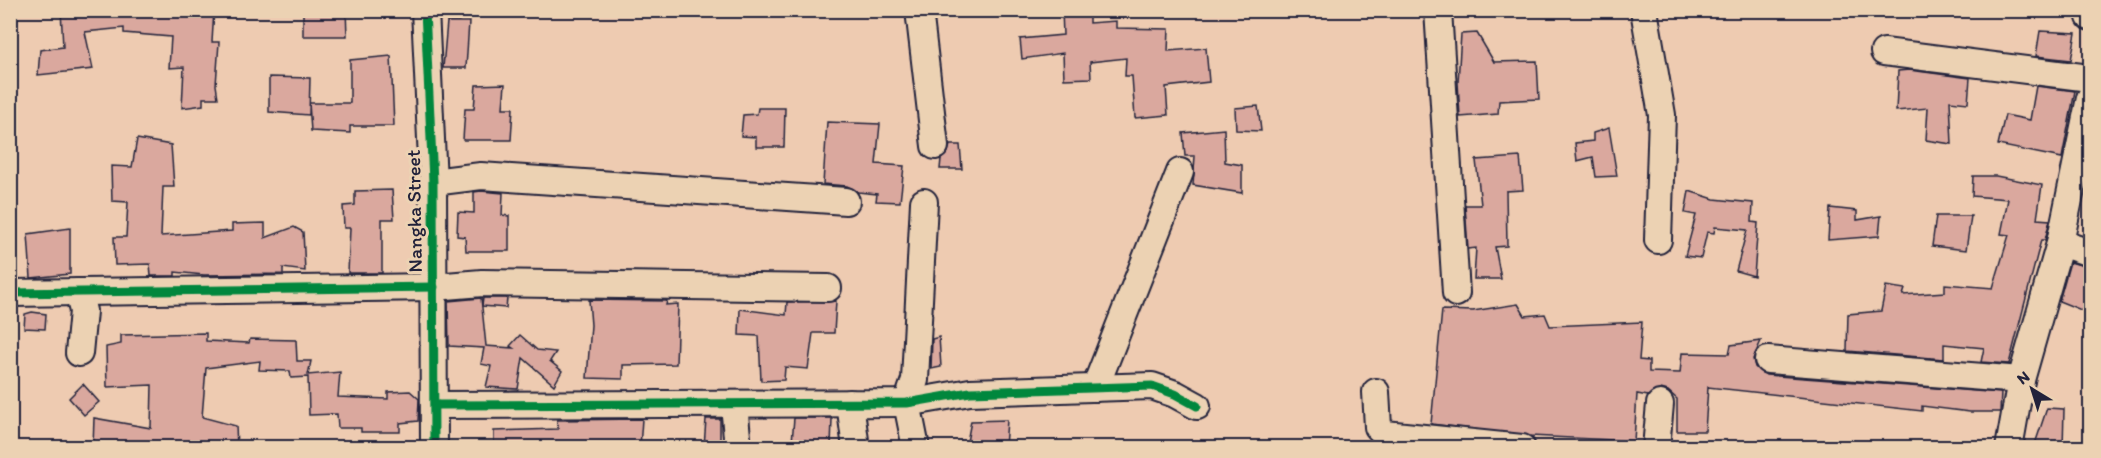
<svg xmlns="http://www.w3.org/2000/svg" width="2101" height="458" viewBox="0 0 2101 458" font-family="Itim,sans-serif">
  <style>
    .building { fill: #daa89e; stroke: #22223b; stroke-width: 1.5 }
    .lines { fill: none; stroke-linecap: round; stroke-linejoin: round }
    .minor-casing { stroke: #22223b; stroke-width: 30 }
    .minor { stroke: #ecd2b3; stroke-width: 26 }
    .cycleway-casing { stroke: #ecd2b3; stroke-width: 13 }
    .cycleway { stroke: #00873e; stroke-width: 9 }
    .labels { text-anchor: middle; stroke-width: 6; stroke-linejoin: round; paint-order: stroke }
    .street-label { font-size: 20px; fill: #22223b; stroke: #ecd2b3 }
  </style>
  <rect width="100%" height="100%" fill="#eecbb1"/>
  <filter id="ink" filterUnits="userSpaceOnUse"><feTurbulence type="fractalNoise" baseFrequency=".0167" numOctaves="2"/><feDisplacementMap in="SourceGraphic" scale="12" xChannelSelector="R" yChannelSelector="G"/><feConvolveMatrix kernelMatrix="1 2 1 2 8 2 1 2 1" color-interpolation-filters="sRGB"/></filter>
  <g filter="url(#ink)">
    <!-- building -->
    <g class="building">
      <polygon points="61,10 214,10 212,42 219,42 216,85 218,98 203,98 203,105 182,108 184,67 169,68 171,37 124,33 124,28 85,32 93,69 38,75 40,50 63,47"/>
      <polygon points="303,10 346,10 347,36 303,36"/>
      <polygon points="1062,10 1089,11 1089,23 1116,21 1116,28 1169,29 1168,51 1206,48 1209,82 1166,87 1168,115 1135,118 1132,76 1125,76 1126,58 1090,62 1091,78 1064,79 1063,53 1022,59 1020,39 1063,35"/>
      <polygon points="447,22 469,22 466,68 443,68"/>
      <polygon points="2040,31 2076,33 2071,60 2036,56"/>
      <polygon points="1477,33 1494,62 1537,61 1539,99 1499,101 1498,114 1460,117 1458,82 1461,34"/>
      <polygon points="391,56 394,126 350,126 350,133 311,131 309,103 350,103 350,60"/>
      <polygon points="1909,70 1970,78 1968,103 1950,101 1952,144 1926,140 1928,108 1896,111 1898,71"/>
      <polygon points="269,77 310,78 309,115 269,112"/>
      <polygon points="505,84 503,108 513,108 511,140 463,140 465,109 474,109 476,85"/>
      <polygon points="2036,86 2075,91 2062,158 1998,145 2005,115 2030,120"/>
      <polygon points="1258,106 1261,131 1236,130 1235,108"/>
      <polygon points="758,108 785,108 784,147 756,147 756,137 741,136 743,115 757,114"/>
      <polygon points="827,122 880,124 876,164 904,166 900,202 876,201 877,194 858,192 847,186 823,184"/>
      <polygon points="1609,128 1617,176 1596,177 1593,157 1577,161 1575,143 1593,141 1593,133"/>
      <polygon points="1224,129 1225,162 1242,165 1242,193 1193,185 1195,156 1185,156 1183,133"/>
      <polygon points="137,139 171,145 174,187 163,187 161,236 232,231 232,224 265,223 265,238 294,227 303,232 305,271 283,268 283,274 204,275 175,272 175,276 151,276 150,264 115,265 114,237 126,237 128,202 112,201 111,166 132,167"/>
      <polygon points="950,145 960,145 962,169 940,169 941,159 948,152"/>
      <polygon points="1520,157 1523,190 1506,191 1507,246 1495,247 1501,279 1474,279 1476,248 1468,249 1465,205 1481,205 1476,160"/>
      <polygon points="1973,176 1996,176 2042,185 2037,219 2050,220 2045,240 2041,240 2009,364 1981,362 1984,348 1944,344 1944,359 1847,351 1848,314 1881,311 1886,286 1905,289 1903,295 1945,292 1945,284 1993,288 2009,235 2001,234 2008,199 1972,196"/>
      <polygon points="392,190 394,219 382,219 382,273 348,273 350,228 344,228 343,206 355,205 355,191"/>
      <polygon points="481,191 503,193 502,215 509,216 509,251 466,251 465,237 457,236 458,212 474,213 474,192"/>
      <polygon points="1689,191 1714,199 1753,203 1752,222 1758,223 1754,276 1736,271 1747,230 1715,227 1714,233 1707,232 1701,258 1685,256 1696,215 1685,213"/>
      <polygon points="1830,208 1857,211 1857,220 1881,216 1879,236 1828,240"/>
      <polygon points="1936,216 1971,216 1966,250 1932,246"/>
      <polygon points="70,228 70,274 31,278 28,234"/>
      <polygon points="2070,262 2091,268 2091,314 2059,301"/>
      <polygon points="481,298 486,346 513,348 510,346 520,335 537,350 556,352 550,361 562,371 554,385 523,358 518,389 486,387 491,366 481,364 484,348 449,346 448,301"/>
      <polygon points="483,298 507,298 506,308 482,306"/>
      <polygon points="589,300 667,301 666,305 678,304 676,364 623,365 623,379 587,378 591,325"/>
      <polygon points="836,301 834,333 813,333 808,369 785,367 784,380 761,381 759,336 739,335 740,309 786,315 787,302"/>
      <polygon points="1518,304 1525,316 1545,314 1550,326 1642,322 1639,360 1649,361 1649,372 1680,373 1682,353 1729,354 1731,345 1761,341 1753,359 1755,367 1766,375 2001,393 2000,412 1970,412 1922,406 1922,411 1708,387 1705,431 1677,431 1677,399 1668,391 1661,389 1648,396 1637,394 1634,441 1530,436 1431,424 1442,310 1473,311"/>
      <polygon points="32,312 46,314 45,329 24,328 25,314"/>
      <polygon points="206,333 206,341 249,343 250,339 296,340 297,361 311,361 308,375 340,372 338,397 388,399 388,392 410,391 419,399 418,421 400,423 400,432 361,432 361,428 338,428 337,414 309,415 308,377 291,378 290,371 259,370 260,361 206,368 202,417 236,426 237,447 93,447 94,418 151,428 152,385 107,387 106,347 121,344 121,335"/>
      <polygon points="939,337 941,367 931,369 932,339"/>
      <polygon points="83,384 99,402 84,415 69,398"/>
      <polygon points="2047,408 2064,409 2063,447 2034,447"/>
      <polygon points="794,418 832,418 831,447 805,447 805,440 792,442"/>
      <polygon points="642,419 640,447 494,447 494,431 558,429 557,420"/>
      <polygon points="706,419 720,419 720,447 704,447"/>
      <polygon points="1007,420 1005,447 966,447 971,421"/>
    </g>
    <g class="lines">
      <defs>
        <g id="minor">
          <polyline points="425,10 433,182 434,448"/>
          <polyline points="919,10 935,146"/>
          <polyline points="1438,10 1456,293"/>
          <polyline points="1644,10 1662,115 1658,240"/>
          <polyline points="2090,10 2090,17"/>
          <polyline points="1884,52 2090,78"/>
          <polyline points="433,182 481,176 846,201"/>
          <polyline points="2060,243 2090,253"/>
          <polyline points="78,292 83,311 79,353"/>
          <polyline points="10,293 434,287 482,283 828,288"/>
          <polyline points="1768,360 2021,380"/>
          <polyline points="1095,388 1180,172"/>
          <polyline points="1376,392 1378,427 1385,434 1522,448"/>
          <polyline points="850,403 856,448"/>
          <polyline points="734,404 738,448"/>
          <polyline points="436,405 907,403 970,392 1152,386 1175,394 1197,406"/>
          <polyline points="916,448 907,403 915,380 924,202"/>
          <polyline points="1656,448 1660,404"/>
          <polyline points="2009,448 2021,380 2060,243 2090,98"/>
        </g>
      </defs>
      <!-- minor casing -->
      <use href="#minor" class="minor-casing"/>
      <!-- minor -->
      <use href="#minor" class="minor"/>
      <defs>
        <g id="cycleway">
          <polyline points="425,10 433,182 434,448"/>
          <polyline points="10,293 434,287"/>
          <polyline points="436,405 907,403 970,392 1152,386 1175,394 1197,406"/>
        </g>
      </defs>
      <!-- cycleway casing -->
      <use href="#cycleway" class="cycleway-casing"/>
      <!-- cycleway -->
      <use href="#cycleway" class="cycleway"/>
    </g>
  </g>
  <g class="labels">
    <!-- street labels -->
    <g class="street-label">
      <text transform="translate(414 211) rotate(-91)" y="7">Nangka Street</text>
    </g>
  </g>
  <!-- margin -->
  <rect width="2101" height="458" fill="none" stroke="#ecd2b3" stroke-width="36"/>
  <rect x="18" y="18" width="2065" height="422" fill="none" stroke="#22223b" stroke-width="2" filter="url(#ink)"/>
  <!-- north arrow -->
  <g transform="translate(2032 389) rotate(322)" stroke="#ecd2b3" stroke-width="4.5" paint-order="stroke">
  <path d="M0-4.5L10 22L0 15L-10 22Z" fill="#22223b"/>
  <text y="-9" font-size="16" font-weight="bold" text-anchor="middle" fill="#22223b">N</text>
  </g>
</svg>
